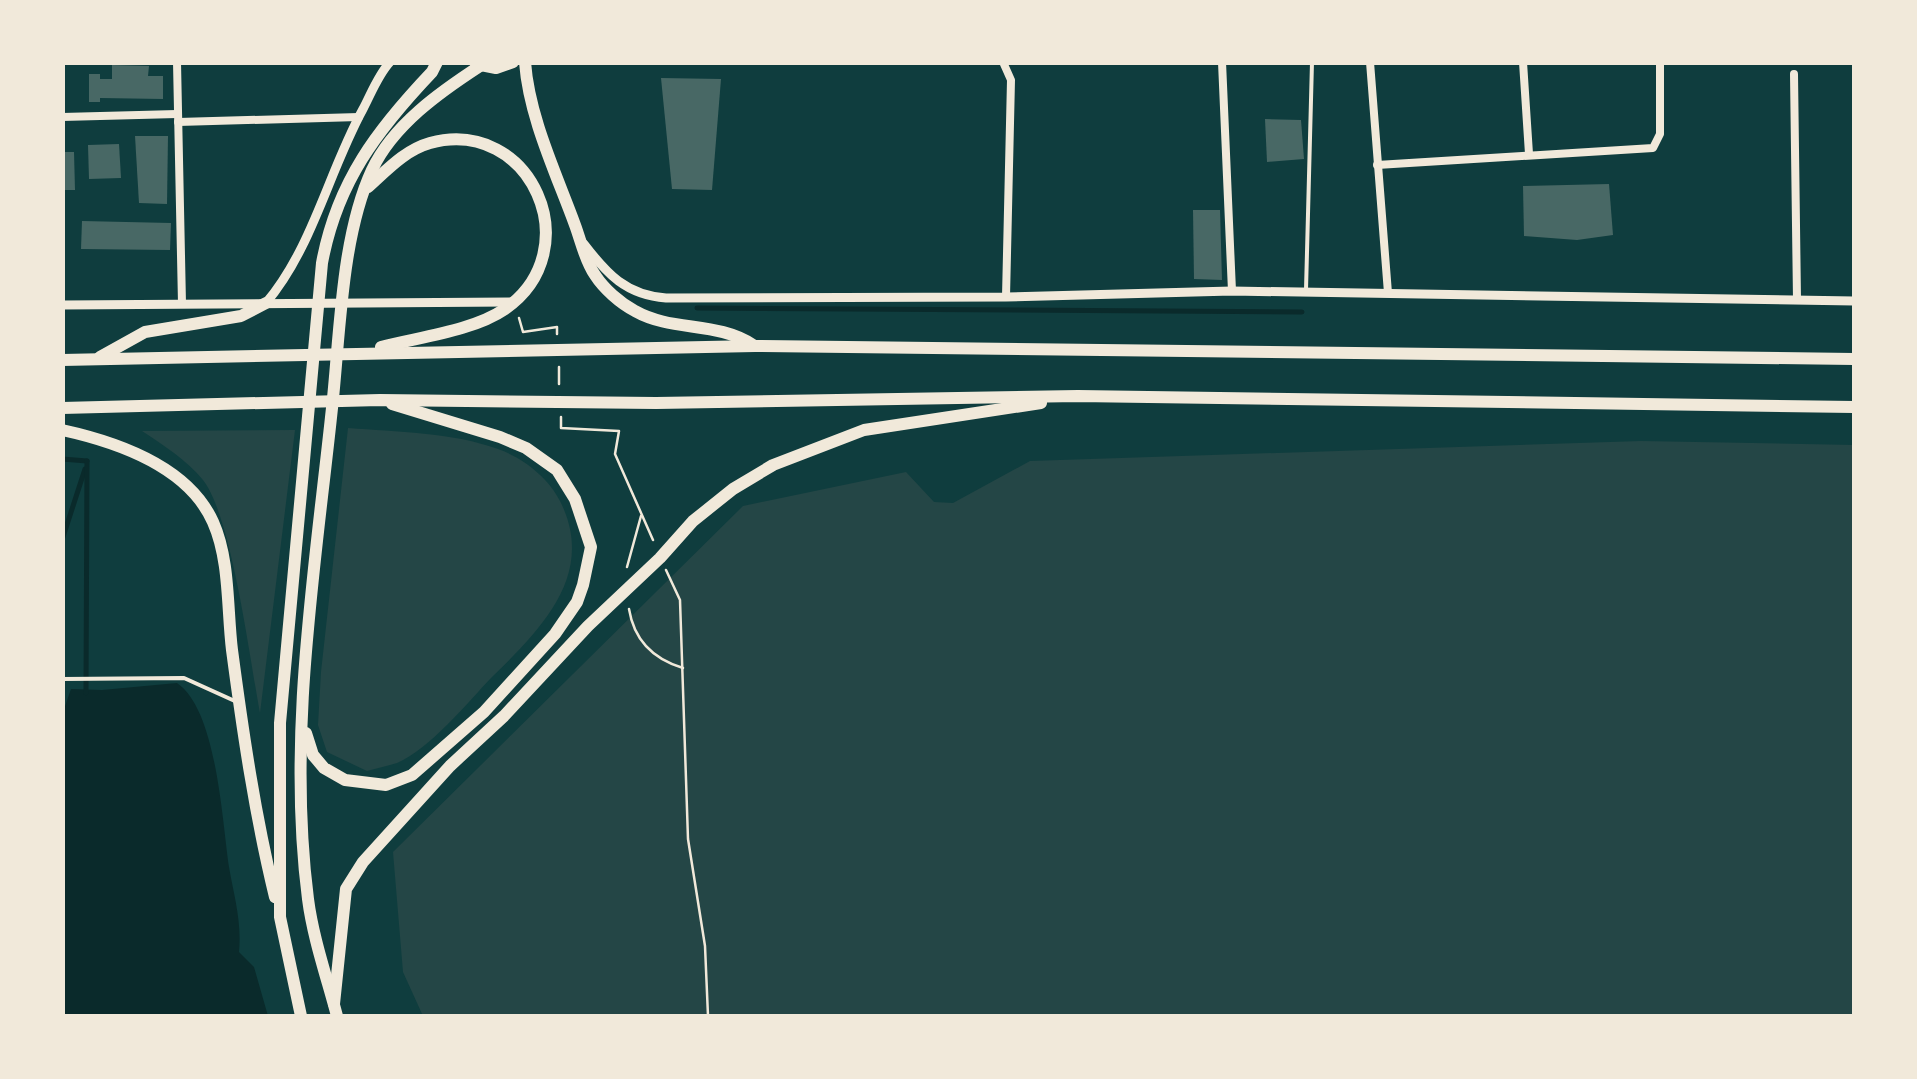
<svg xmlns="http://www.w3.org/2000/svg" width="1917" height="1079" viewBox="0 0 1917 1079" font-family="Roboto,sans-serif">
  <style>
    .green { fill: #244646 }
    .water { fill: #0a2a2b }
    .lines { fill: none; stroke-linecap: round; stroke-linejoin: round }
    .stream { stroke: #0a2a2b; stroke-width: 5 }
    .building { fill: #486865 }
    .path { stroke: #f1e9da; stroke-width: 2.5 }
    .service { stroke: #f1e9da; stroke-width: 4 }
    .minor { stroke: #f1e9da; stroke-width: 8 }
    .tertiary { stroke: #f1e9da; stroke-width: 9 }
    .trunk { stroke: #f1e9da; stroke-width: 12 }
  </style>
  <rect width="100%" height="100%" fill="#0f3d3e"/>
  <!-- green -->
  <g class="green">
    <path d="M348,428C397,432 451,432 498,449C523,458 548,477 560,501C597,574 541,629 492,677C467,703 430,749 397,763C388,766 377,768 367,771L327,752L318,725L321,672Z"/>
    <path d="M295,430L260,713C250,661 232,517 203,480C187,460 163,445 142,431Z"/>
    <polygon points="1641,441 1854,445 1854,1016 423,1016 403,972 393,852 743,506 906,472 934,502 953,503 1030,461"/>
  </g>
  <!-- water -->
  <path class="water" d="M177,683C217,710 222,821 229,867C234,896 242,922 239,952L254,967L268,1016H63V712L71,689L102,690Z"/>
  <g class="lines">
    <!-- stream -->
    <g class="stream">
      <polyline points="697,308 1302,312"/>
      <polyline points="62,459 87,461"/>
      <polyline points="62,540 85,469"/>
      <polyline points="86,693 87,461"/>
    </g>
  </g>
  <!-- building -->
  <g class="building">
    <polygon points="112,65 149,66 148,76 163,76 163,99 100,98 100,102 89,102 89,74 100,74 100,79 112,79"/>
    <polygon points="661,78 721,79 712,190 672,189"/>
    <polygon points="1265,119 1301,120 1304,159 1267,162"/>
    <polygon points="135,136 168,136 167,204 139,203"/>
    <polygon points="119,144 121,178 89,179 88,145"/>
    <polygon points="62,152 74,152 75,190 62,190"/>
    <polygon points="1609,184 1613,235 1577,240 1524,236 1523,186"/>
    <polygon points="1193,210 1220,210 1222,280 1194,279"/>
    <polygon points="82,221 171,223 170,250 81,249"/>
  </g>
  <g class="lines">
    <!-- path -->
    <g class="path">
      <polyline points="519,318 523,332 557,327 557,334"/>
      <polyline points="559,367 559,384"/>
      <polyline points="561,417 561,428 619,431 615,454 653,540"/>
      <polyline points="627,567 641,516"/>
      <polyline points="666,570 680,600 688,839 705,946 708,1016"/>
      <path d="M629,609C634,640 653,659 683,668"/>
    </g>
    <!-- service -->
    <g class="service">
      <polyline points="1306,290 1312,62"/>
      <polyline points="62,679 184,678 237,702"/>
    </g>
    <!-- minor -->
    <g class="minor">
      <polyline points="177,62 182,304"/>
      <polyline points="1003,62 1011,80 1006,297"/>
      <polyline points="1222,62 1232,291"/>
      <polyline points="1370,62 1388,293"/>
      <polyline points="1523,62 1529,154"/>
      <polyline points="1794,74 1797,300"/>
      <polyline points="62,117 177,114"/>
      <polyline points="178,122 359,117"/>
      <polyline points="1377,165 1653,148 1660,134 1660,62"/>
    </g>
    <!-- tertiary -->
    <g class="tertiary">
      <path d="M584,244C607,274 626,295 666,298L1006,297L1232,291L1854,301"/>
      <path d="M266,303C313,247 328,173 363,109C371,94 378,75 390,62"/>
      <polyline points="62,305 512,302"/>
    </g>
    <!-- trunk -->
    <g class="trunk">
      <path d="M525,62C529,117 556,173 575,225C581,241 585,261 595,275C604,289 620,303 635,311C672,332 717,321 753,345"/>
      <polyline points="476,64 496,68 513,62"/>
      <path d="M368,187C387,170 405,150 430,143C531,116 590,250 505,309C473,331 419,337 381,347"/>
      <polyline points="100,357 145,332 241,316 266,303"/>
      <polyline points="62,360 755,346 1854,359"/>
      <polyline points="62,408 380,400 656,403 1078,396 1854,407"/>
      <path d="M62,430C117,442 188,466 213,522C230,560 227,609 232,650C243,733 255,815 275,897"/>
      <polyline points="306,733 313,755 324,768 345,780 386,785 412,775 484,712 555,634 577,602 583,585 591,547 575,499 557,470 526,448 500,437 392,404"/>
      <polyline points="334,1004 346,889 363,862 450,766 504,716 588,626 660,558 693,521 733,489 773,465 864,430 1041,403"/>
      <path d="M301,1016L280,917V723L322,263C337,182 377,130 432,72L437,62"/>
      <path d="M337,1016C327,978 313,938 308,899C287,736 315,570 332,408C340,335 341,237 372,170C393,125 440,92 480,66"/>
    </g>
  </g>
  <!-- border -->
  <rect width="1917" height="1079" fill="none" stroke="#f1e9da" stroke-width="130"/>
</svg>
